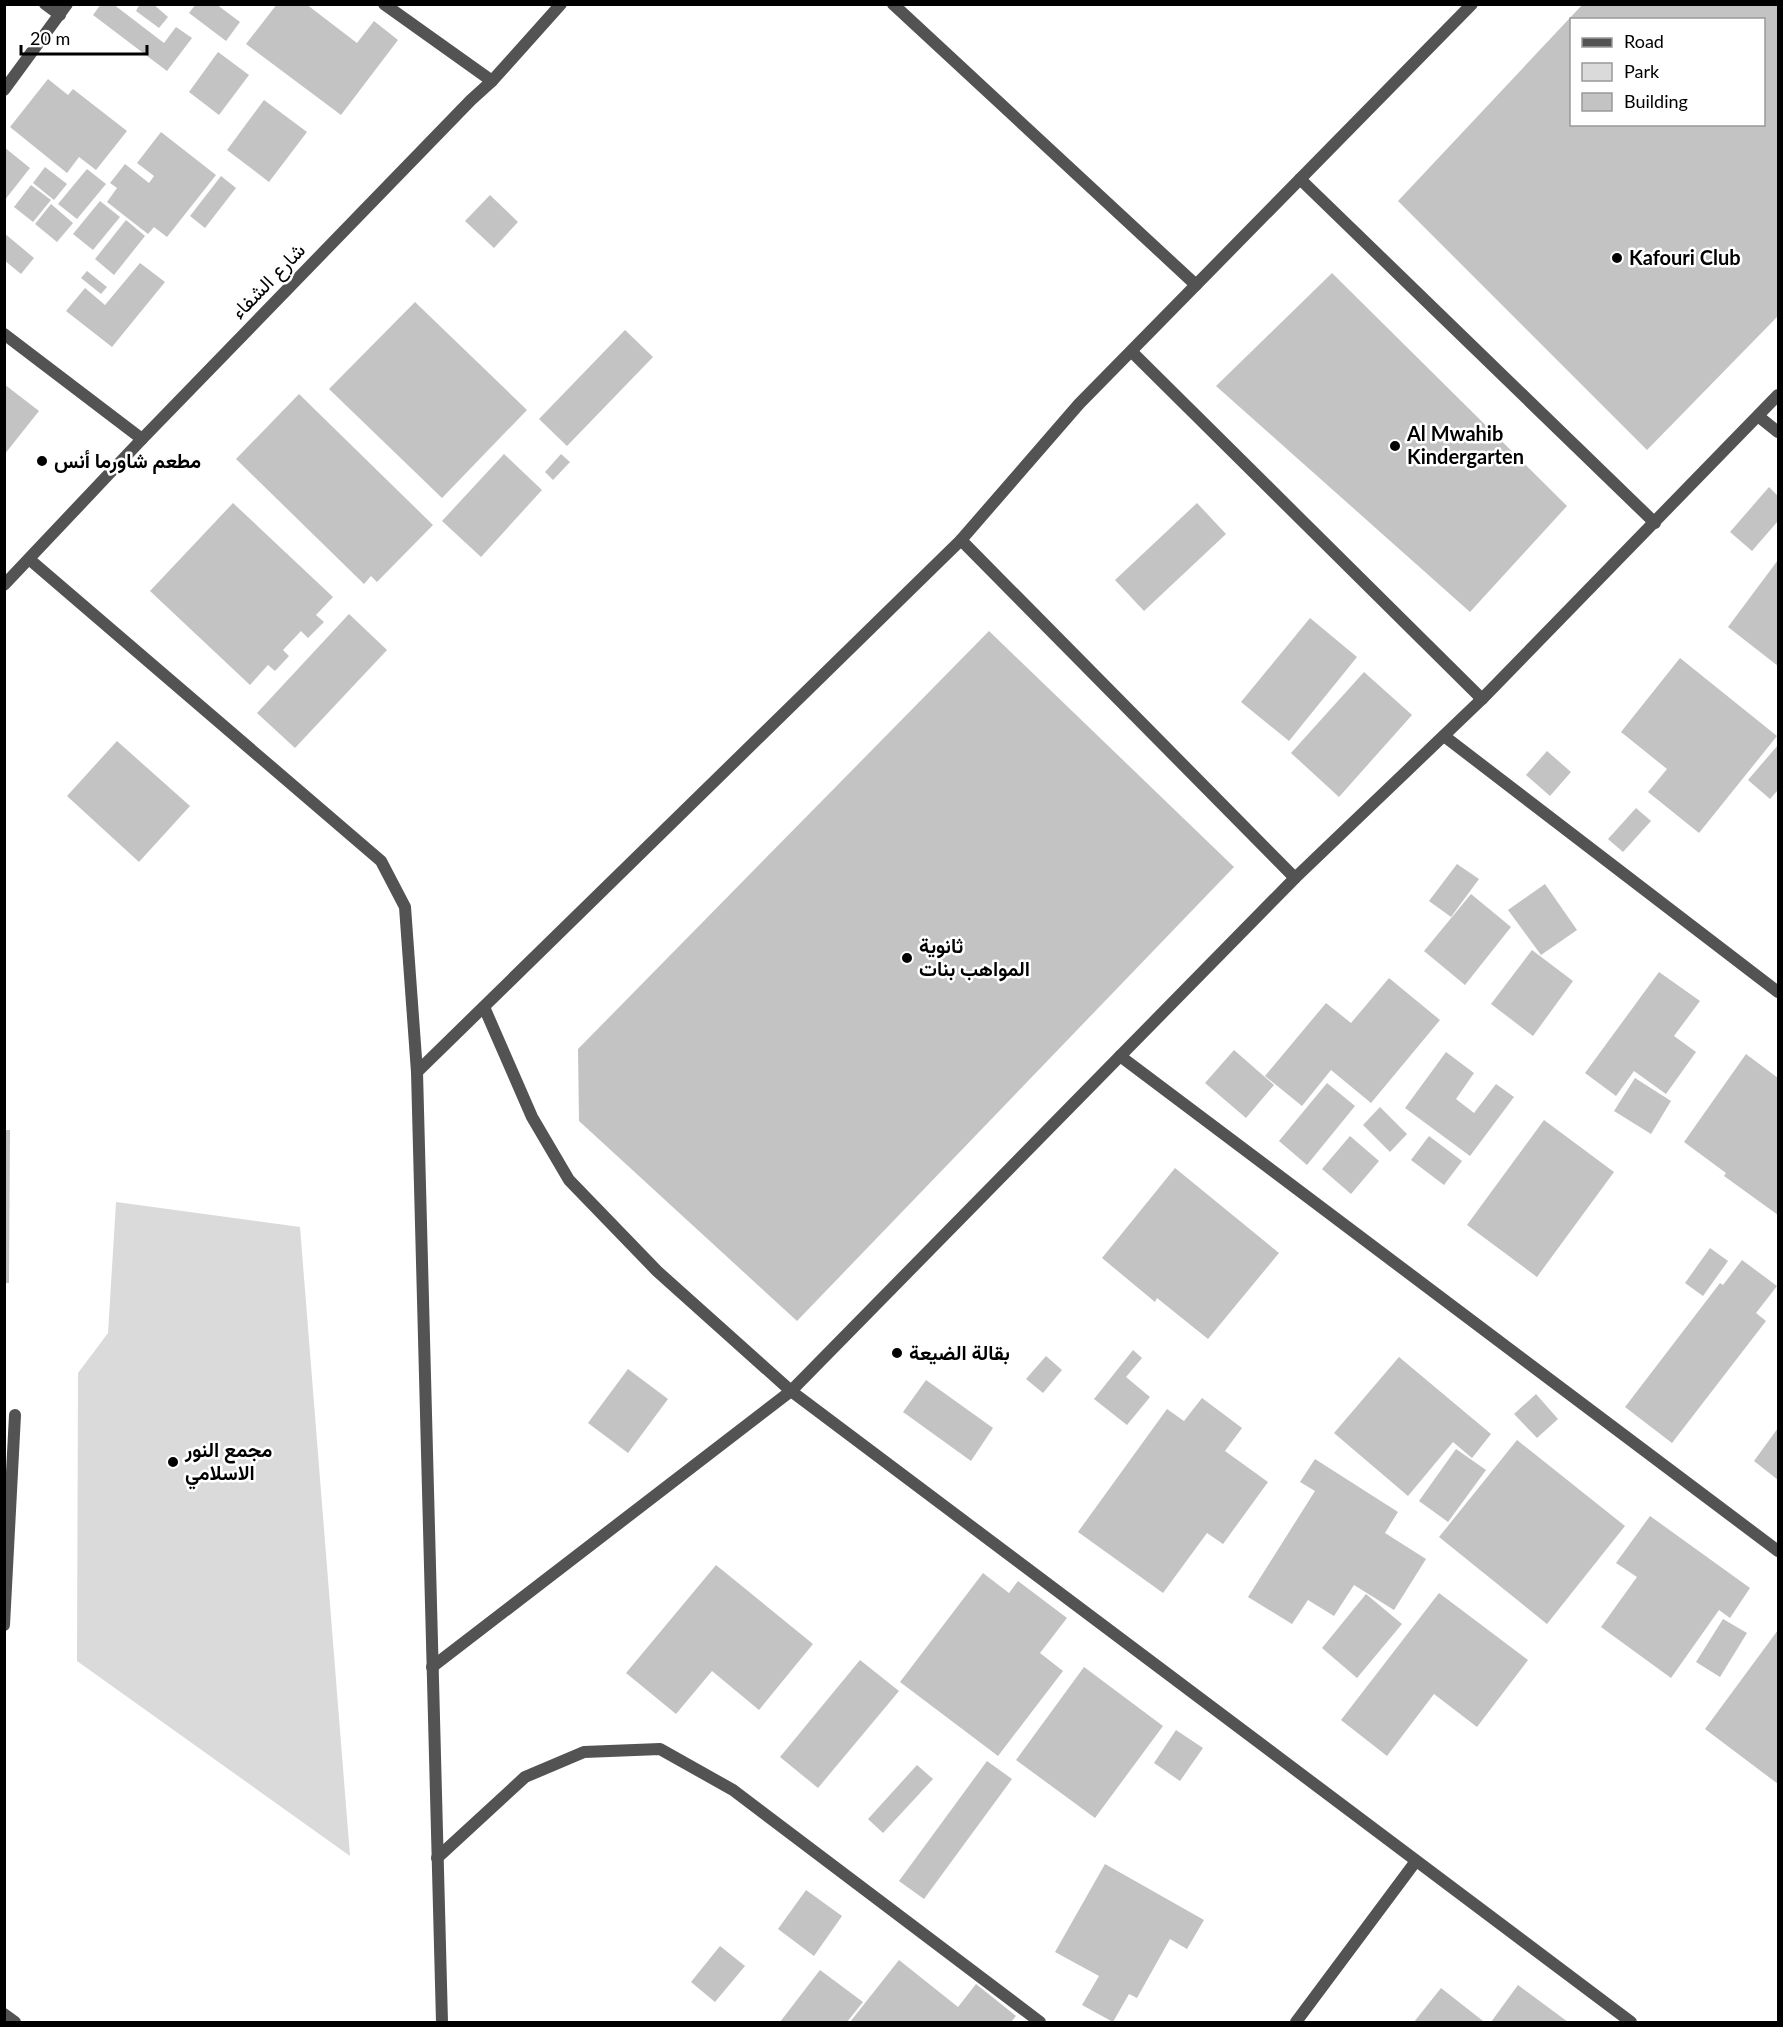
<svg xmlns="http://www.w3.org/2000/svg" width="1783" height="2027" viewBox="0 0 1783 2027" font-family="Lato,Vazirmatn,sans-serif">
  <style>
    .green { fill: #dadada }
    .building { fill: #c3c3c3; fill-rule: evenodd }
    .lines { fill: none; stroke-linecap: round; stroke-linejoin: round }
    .service { stroke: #535353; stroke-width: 12 }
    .minor { stroke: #535353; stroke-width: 12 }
    .tertiary { stroke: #535353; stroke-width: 12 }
    .poi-dot { fill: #000; stroke: #fff; stroke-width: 2 }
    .labels { text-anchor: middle; stroke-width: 5; stroke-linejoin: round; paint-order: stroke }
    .poi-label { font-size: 20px; font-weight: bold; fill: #000; stroke: #fff; text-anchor: start }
    .street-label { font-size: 20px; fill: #000; stroke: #fff }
  </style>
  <rect width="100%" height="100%" fill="#fff"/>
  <!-- green -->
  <polygon class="green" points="116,1202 300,1227 350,1856 77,1661 78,1373 108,1333"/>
  <!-- building -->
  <g class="building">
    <polygon points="101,4 113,4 164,43 176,27 192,38 167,71 93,15"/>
    <polygon points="140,4 153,4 168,17 159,28 136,11"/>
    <polygon points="196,4 216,4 240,22 226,41 189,13"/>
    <polygon points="277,4 306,4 357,43 374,21 398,40 341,115 246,44"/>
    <path d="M1583,4H1778V316L1647,450L1398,201ZM1572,20H1764V124H1572Z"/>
    <polygon points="218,52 249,75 219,115 189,92"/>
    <polygon points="48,79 68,95 73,89 127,131 96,170 79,157 67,173 10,127"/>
    <polygon points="264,100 307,132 269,182 227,150"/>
    <polygon points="161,132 216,175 167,237 154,227 148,234 107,202 117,188 110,183 125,164 149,183 154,176 137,163"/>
    <polygon points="4,147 30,168 4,201"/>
    <polygon points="45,167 67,184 54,200 33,183"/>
    <polygon points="87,169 106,184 77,219 58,204"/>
    <polygon points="221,176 236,188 205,228 190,216"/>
    <polygon points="31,185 51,200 33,222 14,207"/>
    <polygon points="490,195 518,222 494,248 465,221"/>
    <polygon points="100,201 120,217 93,250 73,234"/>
    <polygon points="51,204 73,223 57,242 35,224"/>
    <polygon points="126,220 145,236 114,275 95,259"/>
    <polygon points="4,233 34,258 21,274 4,260"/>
    <polygon points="140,263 165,282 112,347 66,311 85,288 105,305"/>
    <polygon points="87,271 107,287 101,294 81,278"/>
    <polygon points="1332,273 1567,506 1470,612 1216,386"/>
    <polygon points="415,302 527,410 442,498 329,389"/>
    <polygon points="625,330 653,357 567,446 539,419"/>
    <polygon points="4,384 39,411 4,455"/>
    <polygon points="299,394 433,525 377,582 371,576 364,584 236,459"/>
    <polygon points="504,454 542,490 481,557 442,521"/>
    <polygon points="561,454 570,462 553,480 545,472"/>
    <polygon points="1769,487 1778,496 1778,521 1752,551 1730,532"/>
    <polygon points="233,503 333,597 316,615 324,622 308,638 301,631 283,650 289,656 275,671 268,665 250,685 150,591"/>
    <polygon points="1197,503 1226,534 1144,611 1115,580"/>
    <polygon points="1778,560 1778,666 1728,627"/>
    <polygon points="349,614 387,650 295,748 257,713"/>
    <polygon points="1310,618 1357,657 1289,741 1241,702"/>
    <polygon points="989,631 1234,867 797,1321 579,1121 578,1049"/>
    <polygon points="1680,658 1777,736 1699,833 1648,792 1667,769 1621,732"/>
    <polygon points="1364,672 1412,715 1339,797 1291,753"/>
    <polygon points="117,741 190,806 139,862 67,796"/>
    <polygon points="1778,745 1778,790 1770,799 1748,780"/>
    <polygon points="1547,751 1571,772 1550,796 1526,775"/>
    <polygon points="1636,808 1651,821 1623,852 1608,839"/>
    <polygon points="1457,864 1479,879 1451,917 1429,901"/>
    <polygon points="1545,884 1577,930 1541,955 1508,910"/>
    <polygon points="1471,894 1511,927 1465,985 1424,951"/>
    <polygon points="1532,950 1573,981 1533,1036 1491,1004"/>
    <polygon points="1659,972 1700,1001 1674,1036 1696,1052 1666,1094 1634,1071 1616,1096 1585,1073"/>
    <polygon points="1389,978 1440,1020 1371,1103 1331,1070 1302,1106 1265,1076 1326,1003 1351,1023"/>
    <polygon points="1234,1050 1274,1085 1246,1118 1205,1083"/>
    <polygon points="1446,1052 1474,1073 1456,1099 1474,1113 1496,1084 1514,1097 1470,1156 1405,1108"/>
    <polygon points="1746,1054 1778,1078 1778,1215 1724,1176 1726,1173 1684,1142"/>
    <polygon points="1635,1078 1671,1101 1651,1134 1614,1111"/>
    <polygon points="1327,1083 1355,1106 1307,1165 1279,1141"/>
    <polygon points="1380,1107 1407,1134 1390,1152 1363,1125"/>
    <polygon points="1544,1120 1614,1172 1537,1277 1467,1225"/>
    <polygon points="4,1130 10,1130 9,1283 4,1283"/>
    <polygon points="1350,1136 1379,1161 1351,1194 1322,1169"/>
    <polygon points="1429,1136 1462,1161 1444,1185 1411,1160"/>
    <polygon points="1175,1168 1279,1253 1208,1339 1157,1298 1155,1302 1102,1258"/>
    <polygon points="1710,1248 1728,1261 1703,1296 1685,1283"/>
    <polygon points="1742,1260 1777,1286 1756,1313 1766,1321 1672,1443 1625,1407 1720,1283 1723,1285"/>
    <polygon points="1133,1350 1142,1358 1126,1377 1150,1397 1127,1425 1094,1399"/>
    <polygon points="1046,1356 1062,1370 1043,1393 1026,1379"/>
    <polygon points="1399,1357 1491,1434 1472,1458 1453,1442 1408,1496 1334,1433"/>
    <polygon points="628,1369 668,1399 628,1453 588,1423"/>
    <polygon points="926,1380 993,1428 971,1461 903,1412"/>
    <polygon points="1536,1394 1558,1419 1537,1438 1514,1414"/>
    <polygon points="1202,1398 1242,1428 1225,1451 1268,1482 1223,1544 1207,1533 1163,1593 1078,1532 1167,1409 1184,1421"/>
    <polygon points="1778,1428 1778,1480 1754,1461"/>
    <polygon points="1517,1440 1625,1526 1547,1624 1439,1537"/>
    <polygon points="1456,1449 1486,1470 1448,1522 1419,1501"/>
    <polygon points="1315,1459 1398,1512 1385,1533 1426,1559 1394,1610 1354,1585 1334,1616 1308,1600 1292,1624 1248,1597 1315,1491 1300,1482"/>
    <polygon points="1650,1516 1750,1588 1730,1618 1719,1610 1671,1678 1601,1627 1637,1577 1616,1563"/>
    <polygon points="716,1565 813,1644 759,1710 712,1671 676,1714 626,1673"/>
    <polygon points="983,1573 1009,1593 1018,1581 1067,1618 1040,1653 1063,1671 998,1756 900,1682"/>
    <polygon points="1439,1593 1528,1660 1477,1727 1434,1694 1387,1756 1341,1720"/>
    <polygon points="1366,1594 1402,1624 1357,1678 1322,1648"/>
    <polygon points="1723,1619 1747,1633 1720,1677 1696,1662"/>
    <polygon points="1778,1630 1778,1784 1705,1729"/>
    <polygon points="860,1660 899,1691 818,1788 780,1757"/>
    <polygon points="1084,1667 1163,1726 1095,1818 1016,1760"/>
    <polygon points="1176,1730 1203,1748 1180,1781 1154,1763"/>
    <polygon points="987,1761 1012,1779 924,1899 899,1881"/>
    <polygon points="917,1765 933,1779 883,1833 868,1819"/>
    <polygon points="1105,1864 1204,1920 1187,1949 1170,1939 1137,1998 1129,1994 1113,2022 1082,2005 1099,1976 1055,1952"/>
    <polygon points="806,1890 842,1916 814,1956 778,1929"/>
    <polygon points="720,1946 745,1966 715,2002 691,1982"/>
    <polygon points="899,1960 958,2007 976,1984 1016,2016 1011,2022 850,2022"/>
    <polygon points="820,1970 863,2002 847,2022 780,2022"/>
    <polygon points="1518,1985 1568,2022 1491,2022"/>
    <polygon points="1441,1988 1483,2021 1481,2022 1414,2022"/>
  </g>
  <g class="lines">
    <!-- service -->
    <polyline class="service" points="4,1625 15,1415"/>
    <!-- minor -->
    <g class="minor">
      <polyline points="45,4 60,15"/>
      <polyline points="384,4 492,81"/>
      <polyline points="893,4 1196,285"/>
      <polyline points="4,90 67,4"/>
      <polyline points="1300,179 1655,523"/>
      <polyline points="4,334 142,439"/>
      <polyline points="1132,352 1482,699"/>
      <polyline points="1758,416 1778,432"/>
      <polyline points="961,540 1295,878"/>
      <polyline points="29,559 381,861 405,907 417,1072 442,2022"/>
      <polyline points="1444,736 1778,992"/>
      <polyline points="484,1007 532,1117 569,1180 657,1271 791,1391 1631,2022"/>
      <polyline points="1120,1056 1778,1551"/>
      <polyline points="417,1072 961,540 1079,404 1472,4"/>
      <polyline points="432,1667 791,1391 1295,878 1482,699 1778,395"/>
      <polyline points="437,1858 525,1777 584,1752 660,1749 733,1790 1040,2022"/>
      <polyline points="1296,2022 1416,1861"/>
    </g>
    <!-- tertiary -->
    <g class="tertiary">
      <polyline points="4,585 142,439 471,100 492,81 561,4"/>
      <polyline points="4,2014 15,2022"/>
    </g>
  </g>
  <!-- markers -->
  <g class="poi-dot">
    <circle cx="1617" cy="258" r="6"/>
    <circle cx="1395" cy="446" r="6"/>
    <circle cx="42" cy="461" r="6"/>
    <circle cx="907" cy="958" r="6"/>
    <circle cx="897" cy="1353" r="6"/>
    <circle cx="173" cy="1462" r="6"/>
  </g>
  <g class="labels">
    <!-- poi labels -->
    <g class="poi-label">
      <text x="1629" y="265">Kafouri Club</text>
      <text x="1407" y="441">Al Mwahib<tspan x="1407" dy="23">Kindergarten</tspan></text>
      <text x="54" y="468">مطعم شاورما أنس</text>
      <text x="919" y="953">ثانوية<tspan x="919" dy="23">المواهب بنات</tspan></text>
      <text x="909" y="1360">بقالة الضيعة</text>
      <text x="185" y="1457">مجمع النور<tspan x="185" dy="23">الاسلامي</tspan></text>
    </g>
    <!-- street labels -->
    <g class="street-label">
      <text transform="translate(268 281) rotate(-46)" y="7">شارع الشفاء</text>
    </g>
  </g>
  <!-- border -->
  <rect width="1783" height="2027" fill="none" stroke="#000000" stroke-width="12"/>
  <!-- legend -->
  <rect x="1570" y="18" width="195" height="108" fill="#ffffff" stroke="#999999" stroke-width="1.5"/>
  <rect x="1582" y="38" width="30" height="9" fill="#535353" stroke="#999999" stroke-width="1.5"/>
  <text x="1624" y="48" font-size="18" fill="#000000">Road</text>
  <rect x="1582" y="63" width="30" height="18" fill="#dadada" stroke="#999999" stroke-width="1.5"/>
  <text x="1624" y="78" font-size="18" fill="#000000">Park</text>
  <rect x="1582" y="93" width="30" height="18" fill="#c3c3c3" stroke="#999999" stroke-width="1.5"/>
  <text x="1624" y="108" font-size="18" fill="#000000">Building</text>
  <!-- scale -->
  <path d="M21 45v9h126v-9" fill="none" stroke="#000000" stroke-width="3"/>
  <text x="30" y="45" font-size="18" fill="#000000" stroke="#ffffff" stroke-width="4.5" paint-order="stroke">20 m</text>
</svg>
